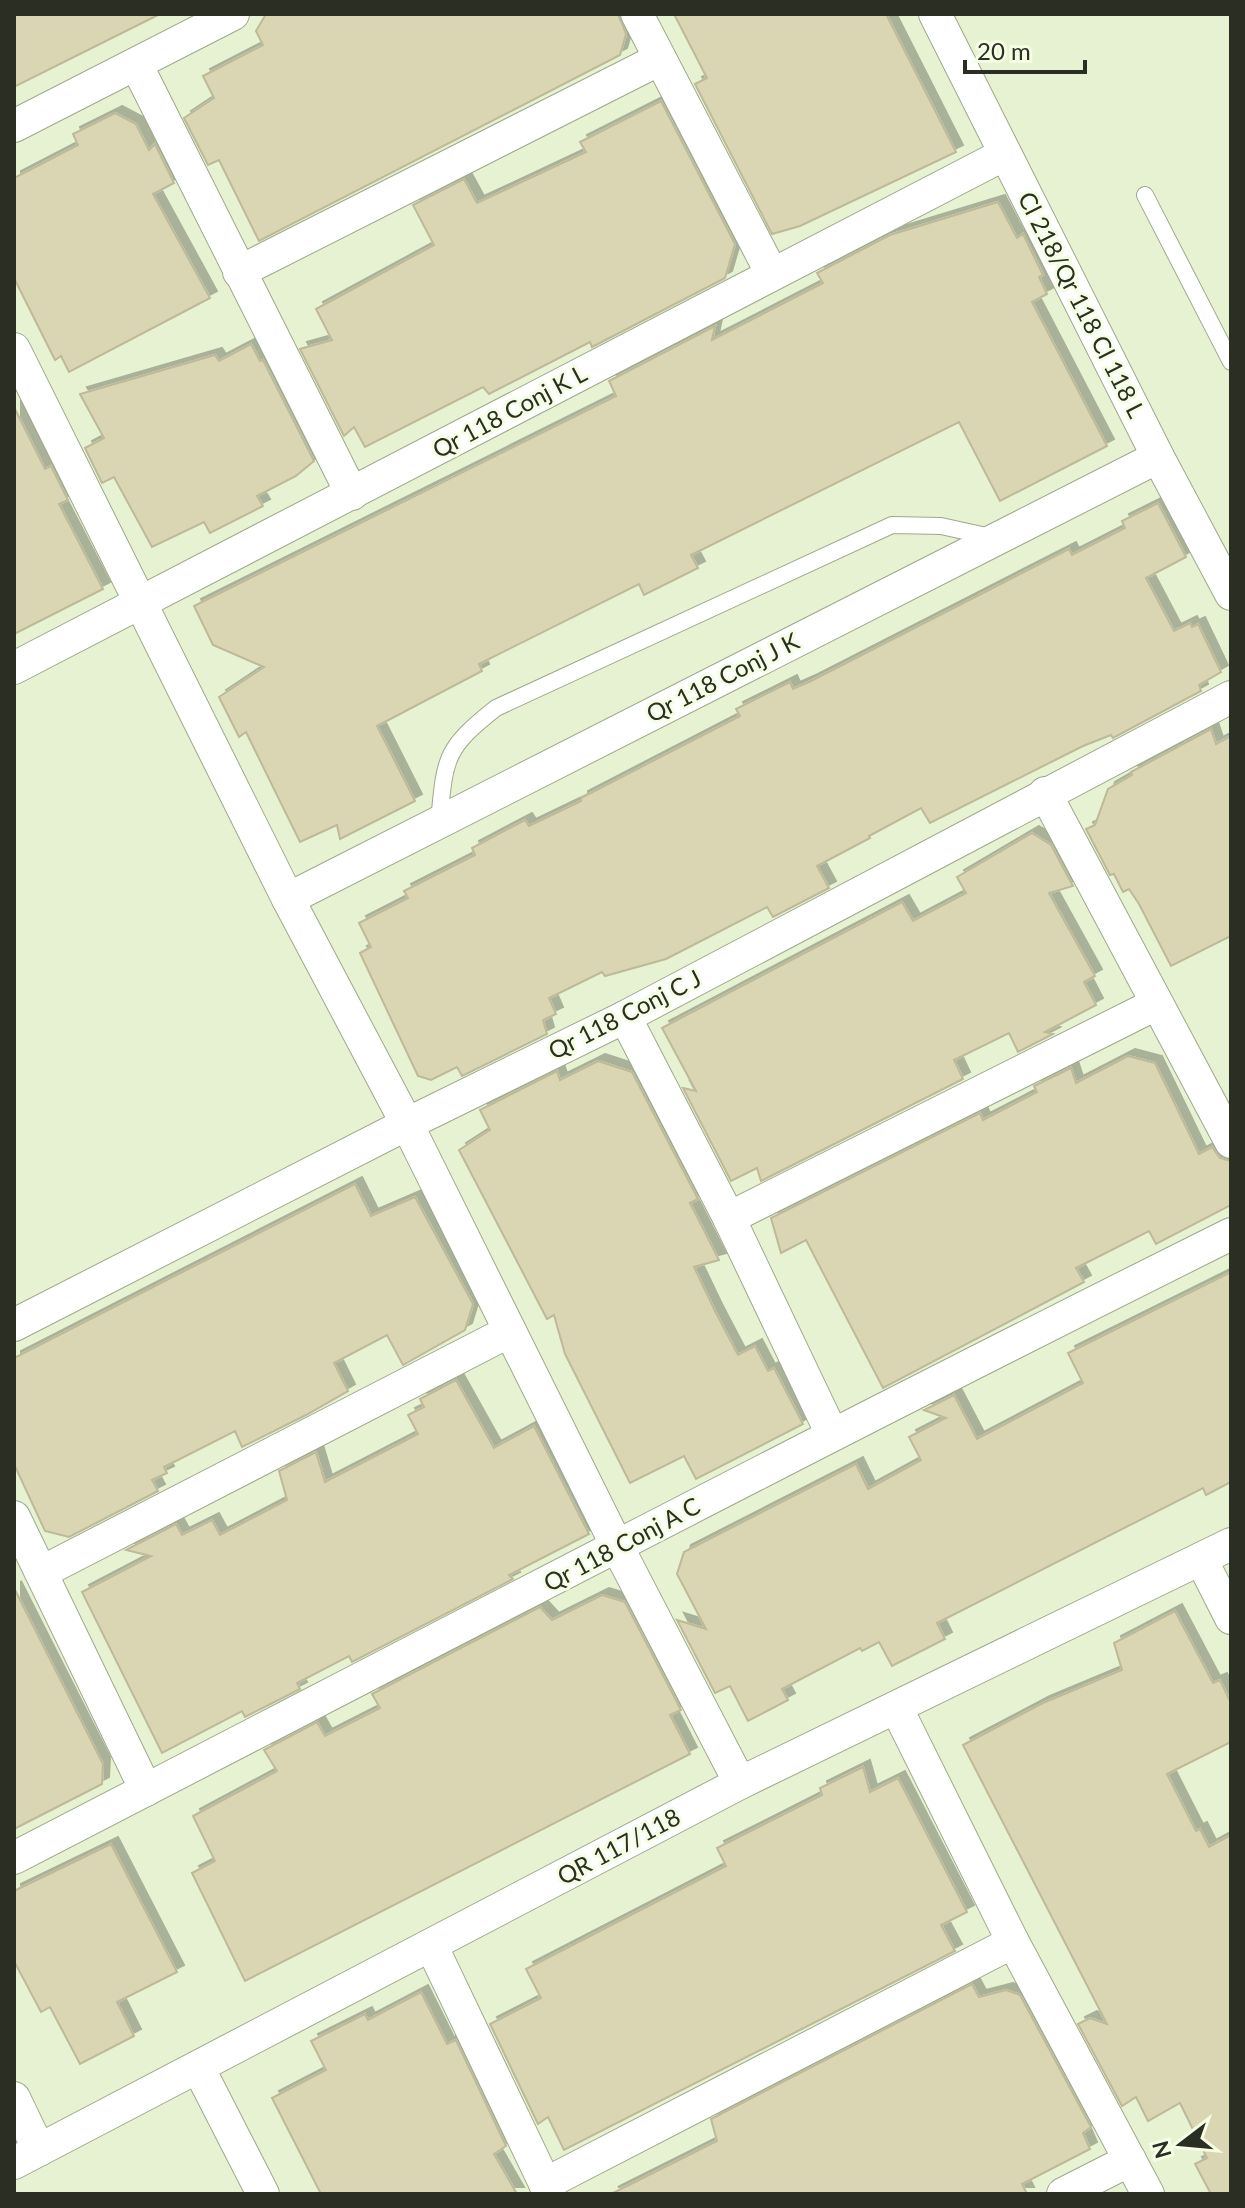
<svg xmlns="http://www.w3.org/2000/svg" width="1245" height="2208" viewBox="0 0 1245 2208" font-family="Lato,sans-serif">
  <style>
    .building { fill: #dad5b3; stroke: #beb998; stroke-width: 2; filter: url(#shadow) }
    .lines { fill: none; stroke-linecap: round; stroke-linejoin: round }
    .service-casing { stroke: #9ea98b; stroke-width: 18 }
    .minor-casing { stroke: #9ea98b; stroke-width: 34 }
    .service { stroke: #fff; stroke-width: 16 }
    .minor { stroke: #fff; stroke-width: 32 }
    .labels { text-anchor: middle; stroke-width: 6; stroke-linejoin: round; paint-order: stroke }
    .street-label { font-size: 24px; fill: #2b2f23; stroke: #f5fee4 }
  </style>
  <defs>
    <filter id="shadow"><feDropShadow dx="7" dy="-7" stdDeviation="0" flood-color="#0004"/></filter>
  </defs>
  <rect width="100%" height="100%" fill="#e6f2d1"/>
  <!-- building -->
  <g class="building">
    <polygon points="14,14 160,14 14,87"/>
    <polygon points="266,14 618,14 626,34 620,55 259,241 219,160 208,165 184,118 214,98 203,76 263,45 256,31"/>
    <polygon points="674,14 886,14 956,152 800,226 772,234 695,84 707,78"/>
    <polygon points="661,101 735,244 725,278 592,347 590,342 489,394 483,387 365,447 354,427 344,436 300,349 332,340 316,309 434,245 413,205 464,179 477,203 586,152 580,142"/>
    <polygon points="115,113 136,124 149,150 155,144 174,183 153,194 210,298 69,372 61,356 55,360 14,278 14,178 78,145 73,134"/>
    <polygon points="998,202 1017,238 1023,234 1043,275 1039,277 1047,294 1032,302 1107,446 1000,501 959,422 691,555 698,568 644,595 639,584 479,664 482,671 377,726 415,801 340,839 337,825 300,842 246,732 239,737 219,697 264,667 213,645 194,606 616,396 609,381 715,326 712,340 823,283 817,273 890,235"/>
    <polygon points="251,344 260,361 263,360 314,461 296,476 257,496 263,506 210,533 204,522 152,547 114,477 102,483 85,448 104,438 80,394 215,355 219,361"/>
    <polygon points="14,407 45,469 51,466 68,500 59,504 103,589 14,634"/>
    <polygon points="1158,503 1186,557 1146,578 1174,631 1190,623 1192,627 1198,624 1221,672 1199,685 1201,691 1113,738 1111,735 1083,746 930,823 921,808 869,836 870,838 817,866 829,888 773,917 767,907 666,959 605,976 602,972 549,998 556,1014 543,1020 547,1034 462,1076 457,1067 431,1080 418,1076 360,953 371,947 359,923 408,898 404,891 475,855 472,848 525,820 529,826 581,801 581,798 740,716 736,709 790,682 793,689 811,681 1069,549 1072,555 1125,528 1122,521"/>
    <polygon points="1211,729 1216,744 1231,736 1231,936 1171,966 1139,904 1129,889 1123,892 1114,874 1110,875 1086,829 1095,825 1108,789 1132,775 1131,772"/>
    <polygon points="1032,833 1051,845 1073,886 1049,893 1095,976 1084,982 1096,1005 1045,1032 1053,1034 1018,1052 1009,1033 954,1060 963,1079 761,1181 757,1168 731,1181 683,1088 696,1091 662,1028 902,902 913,921 966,893 957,877"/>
    <polygon points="1128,1056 1155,1063 1199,1154 1212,1147 1220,1158 1231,1161 1231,1205 1156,1244 1149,1231 1076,1268 1084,1282 883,1388 806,1240 781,1253 771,1218 980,1113 983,1120 1037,1092 1034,1086 1071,1068 1076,1083"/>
    <polygon points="598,1061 632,1072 698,1199 690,1203 719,1260 694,1267 715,1311 738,1355 755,1346 768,1371 774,1368 803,1424 696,1479 684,1456 630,1483 565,1354 554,1315 547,1319 459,1150 490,1130 480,1110 557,1071 560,1080"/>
    <polygon points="355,1184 371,1216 415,1197 473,1304 465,1330 403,1365 387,1335 334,1363 348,1391 306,1415 242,1447 235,1431 164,1467 167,1473 152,1480 158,1491 69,1537 45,1531 14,1464 14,1358"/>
    <polygon points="1231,1272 1231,1482 1206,1495 1203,1488 937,1623 945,1639 892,1666 879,1642 862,1651 860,1648 782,1689 788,1700 748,1721 730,1686 715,1693 677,1620 706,1629 677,1574 684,1552 856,1464 868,1489 921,1460 909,1437 946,1418 924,1410 954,1395 977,1439 1083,1383 1068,1353"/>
    <polygon points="456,1380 494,1448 534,1426 589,1534 509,1575 513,1579 352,1662 349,1656 297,1683 300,1689 245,1717 242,1711 162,1753 82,1592 151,1556 126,1550 176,1524 182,1535 212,1520 220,1535 287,1500 279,1471 316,1452 325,1482 418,1434 408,1415 424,1407 420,1399"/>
    <polygon points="14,1588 103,1764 102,1784 14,1829"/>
    <polygon points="602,1595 625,1602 681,1710 670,1715 690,1754 245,1981 192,1873 215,1861 193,1816 277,1771 264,1750 317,1722 325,1736 380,1708 372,1694 540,1607 552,1620"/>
    <polygon points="1175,1611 1213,1683 1220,1680 1231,1703 1231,1742 1167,1774 1196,1831 1200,1829 1209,1847 1231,1835 1231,2194 1211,2194 1195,2164 1207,2158 1180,2103 1148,2121 1136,2097 1122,2106 1078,2024 1090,2018 1107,2024 963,1745 1043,1703 1122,1670 1114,1643"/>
    <polygon points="863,1767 870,1792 898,1778 967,1912 941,1925 955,1951 564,2150 548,2117 538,2124 490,2024 541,1998 526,1969 726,1866 717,1848 822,1795 820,1788"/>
    <polygon points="111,1844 177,1972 117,2002 134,2036 80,2064 50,2007 41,2012 14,1961 14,1891"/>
    <polygon points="972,1984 979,1997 1006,1990 1020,1995 1091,2127 1083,2133 1090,2149 1022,2184 1027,2194 611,2194 717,2141 711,2119"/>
    <polygon points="421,1992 447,2044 456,2040 506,2146 494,2154 517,2194 321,2194 272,2098 326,2070 311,2041 365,2014 368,2020"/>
  </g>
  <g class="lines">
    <defs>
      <g id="service">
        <polyline points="1145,195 1231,362"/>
        <path d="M439,822C445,758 444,749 496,708L892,525L941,526L991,537"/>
      </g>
      <g id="minor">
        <polyline points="637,14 772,274"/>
        <polyline points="935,14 1158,457 1231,594"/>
        <polyline points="136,64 352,494"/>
        <polyline points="14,126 233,14"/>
        <polyline points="239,272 660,59"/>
        <polyline points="14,349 288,899 407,1124 618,1548 740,1783"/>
        <polyline points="14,668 1005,154"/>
        <polyline points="1045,793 1231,1142"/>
        <polyline points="288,899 1158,457"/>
        <polyline points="625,1017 729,1218 831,1432"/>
        <polyline points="729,1218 1156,1004"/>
        <polyline points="14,1325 407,1124 625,1017 1231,697"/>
        <polyline points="14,1517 146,1790"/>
        <polyline points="1201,1559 1231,1618"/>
        <polyline points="42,1572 510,1331"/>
        <polyline points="897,1709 1013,1942 1148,2194"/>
        <path d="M14,1858C419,1649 823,1437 1231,1234"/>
        <polyline points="432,1947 550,2194"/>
        <polyline points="198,2067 263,2194"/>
        <polyline points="14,2098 39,2150"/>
        <polyline points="14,2163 740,1783 1231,1544"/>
        <polyline points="545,2184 1013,1942"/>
        <polyline points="1063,2194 1130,2160"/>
      </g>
    </defs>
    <!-- service casing -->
    <use href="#service" class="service-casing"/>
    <!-- minor casing -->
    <use href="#minor" class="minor-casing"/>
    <!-- service -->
    <use href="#service" class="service"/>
    <!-- minor -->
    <use href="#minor" class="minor"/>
  </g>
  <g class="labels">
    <!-- street labels -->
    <g class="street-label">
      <text transform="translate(1081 305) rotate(63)" y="8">Cl 218/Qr 118 Cl 118 L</text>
      <text transform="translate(510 412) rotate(-28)" y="8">Qr 118 Conj K L</text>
      <text transform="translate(723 678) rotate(-27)" y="8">Qr 118 Conj J K</text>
      <text transform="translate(625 1015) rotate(-27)" y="8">Qr 118 Conj C J</text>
      <text transform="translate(622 1545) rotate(-28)" y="8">Qr 118 Conj A C</text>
      <text transform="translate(619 1847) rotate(-28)" y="8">QR 117/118</text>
    </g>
  </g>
  <!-- border -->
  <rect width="1245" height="2208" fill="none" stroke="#2b2f23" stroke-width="32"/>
  <!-- north arrow -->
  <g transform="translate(1181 2144) rotate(254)" stroke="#f5fee4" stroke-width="6" paint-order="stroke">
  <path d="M0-6L14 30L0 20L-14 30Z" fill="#2b2f23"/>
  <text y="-12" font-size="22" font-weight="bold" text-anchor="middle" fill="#2b2f23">N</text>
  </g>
  <!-- scale -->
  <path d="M965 60v12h120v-12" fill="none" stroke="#2b2f23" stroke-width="4"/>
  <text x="977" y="60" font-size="24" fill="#2b2f23" stroke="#f5fee4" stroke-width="6" paint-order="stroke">20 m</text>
</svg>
